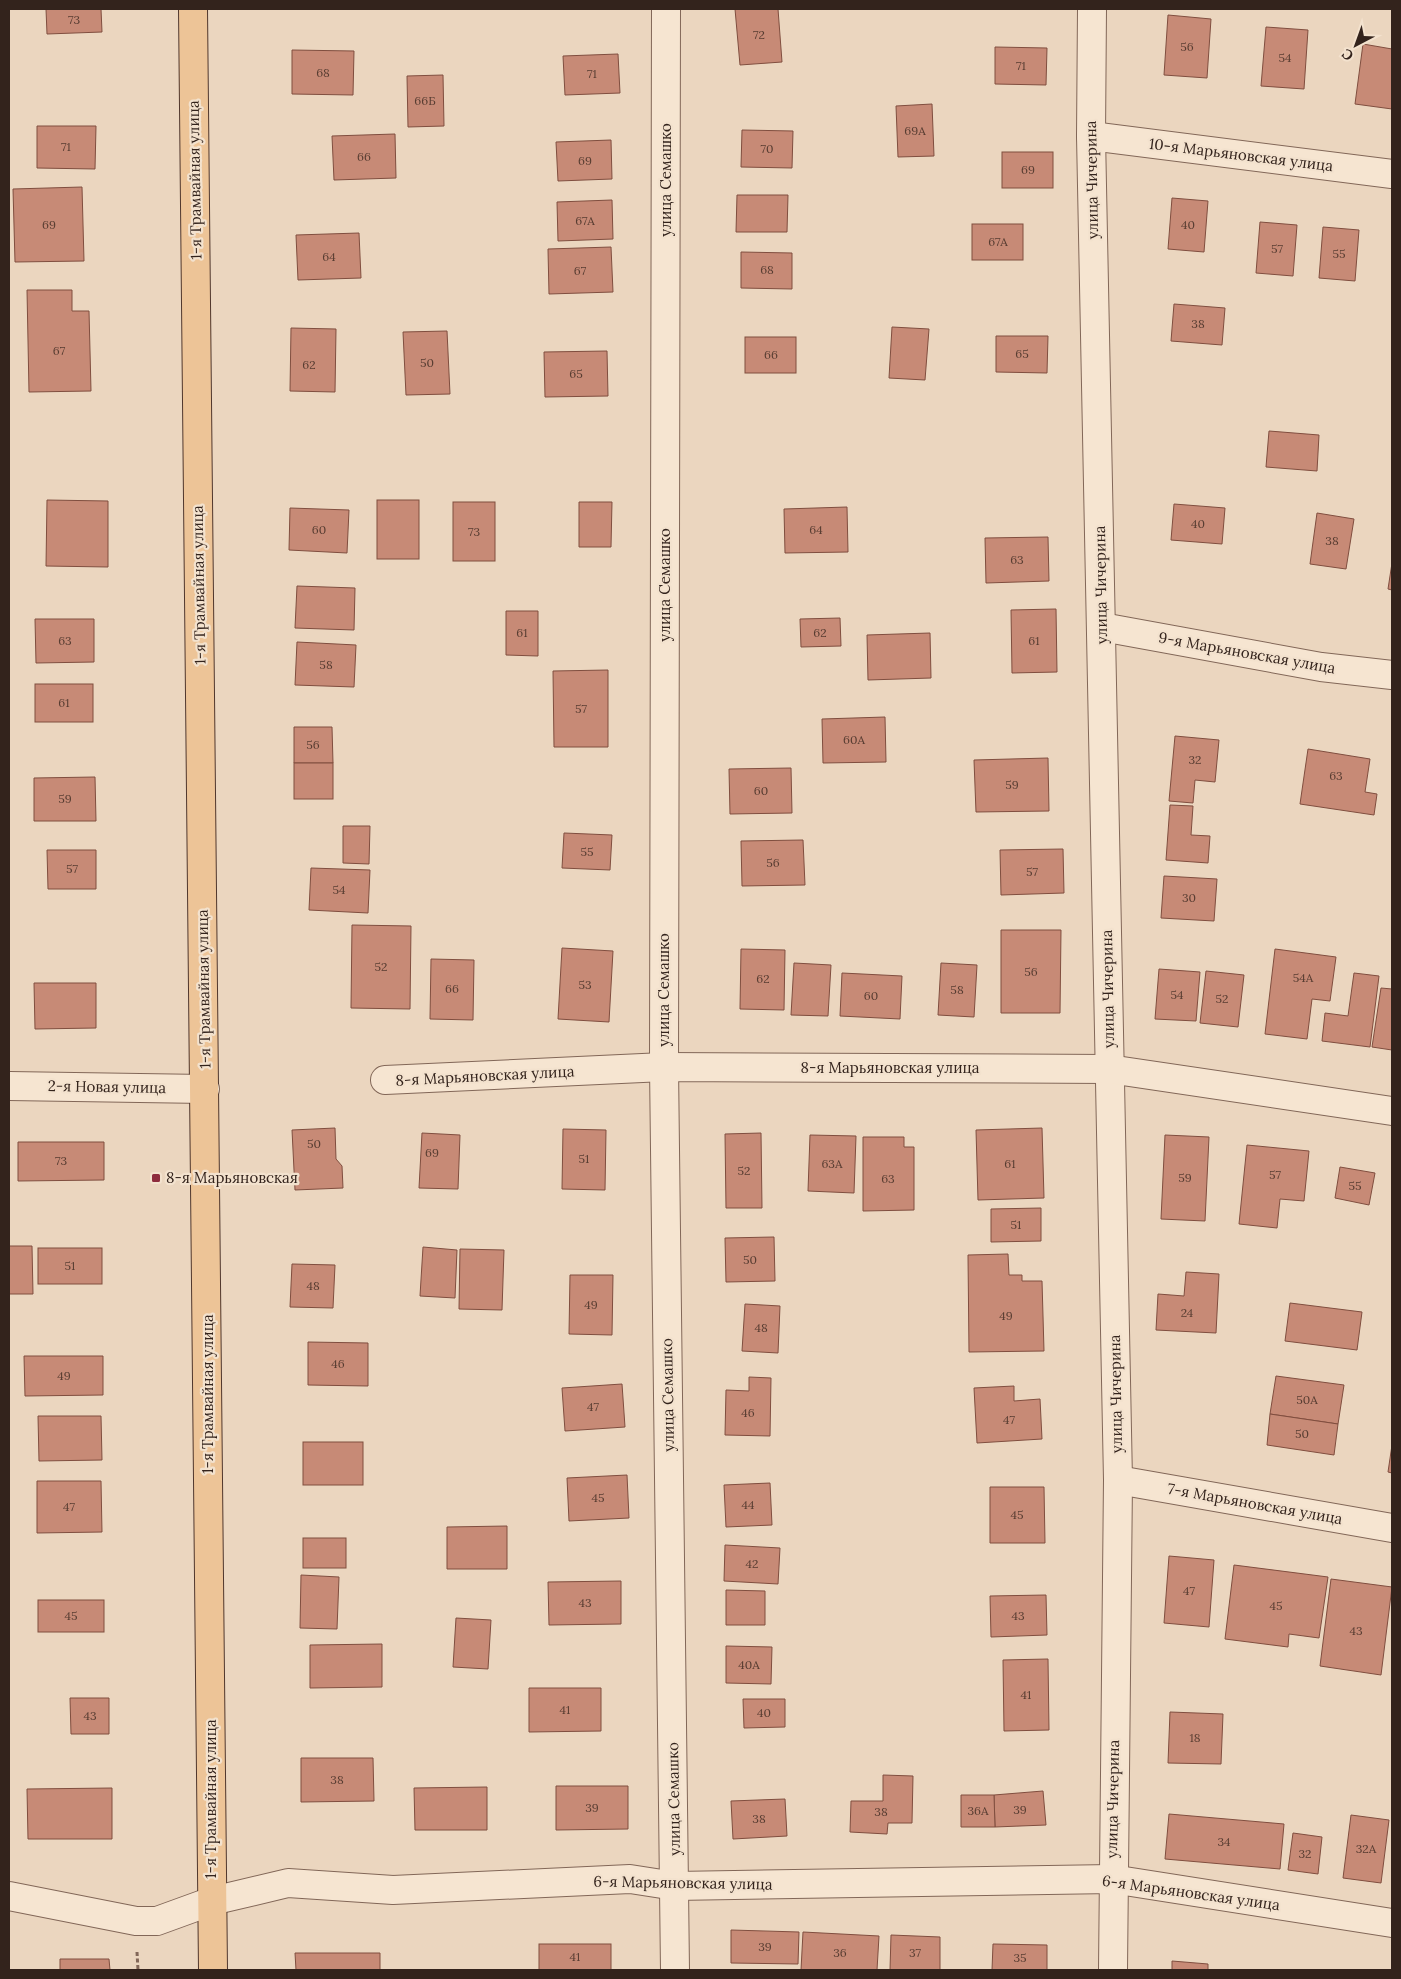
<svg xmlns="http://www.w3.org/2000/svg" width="1401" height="1979" viewBox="0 0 1401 1979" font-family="Lora,serif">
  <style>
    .building { fill: #c78a76; stroke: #804e3f }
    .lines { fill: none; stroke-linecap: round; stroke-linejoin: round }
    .minor-casing { stroke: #826758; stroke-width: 30 }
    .major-casing { stroke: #50372d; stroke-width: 30 }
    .path { stroke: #826758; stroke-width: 3; stroke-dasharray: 4 2.5; stroke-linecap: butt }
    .minor { stroke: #f6e5d1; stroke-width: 28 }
    .major { stroke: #edc497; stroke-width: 28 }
    .poi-dot { fill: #8e2c3d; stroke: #f3e2ce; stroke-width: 2 }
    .labels { text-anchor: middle; stroke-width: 4.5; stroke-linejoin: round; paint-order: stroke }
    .number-label { font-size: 12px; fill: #583d32 }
    .street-label { font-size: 15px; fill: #33231c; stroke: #f3e2ce }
    .poi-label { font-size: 15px; fill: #33231c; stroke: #f3e2ce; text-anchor: start }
  </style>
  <rect width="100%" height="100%" fill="#ebd6bf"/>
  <!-- building -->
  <g class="building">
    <polygon points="46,9 101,9 102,32 47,34"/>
    <polygon points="735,9 778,9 782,62 740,65"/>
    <polygon points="1168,15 1211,19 1207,78 1164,75"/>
    <polygon points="1266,27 1308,30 1304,89 1261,86"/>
    <polygon points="1363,44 1392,49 1392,109 1355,104"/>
    <polygon points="995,47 1047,48 1046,85 995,84"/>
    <polygon points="292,50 354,51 353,95 292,94"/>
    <polygon points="618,54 620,93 565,95 563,56"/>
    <polygon points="443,75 444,126 408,127 407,76"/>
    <polygon points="932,104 934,156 898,157 896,106"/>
    <polygon points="37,126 96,126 95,169 37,168"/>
    <polygon points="742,130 793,131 792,168 741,167"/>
    <polygon points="395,134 396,178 334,180 332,136"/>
    <polygon points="611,140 612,179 558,181 556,142"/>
    <rect x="1002" y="152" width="51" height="36"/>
    <polygon points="82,187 84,261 15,262 13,189"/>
    <polygon points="737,195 788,195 787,232 736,232"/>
    <polygon points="1172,198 1208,201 1204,252 1168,249"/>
    <polygon points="612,200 613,239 558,241 557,202"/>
    <polygon points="1260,222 1297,225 1293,276 1256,273"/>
    <rect x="972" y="224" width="51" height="36"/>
    <polygon points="1323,227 1359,230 1355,281 1319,278"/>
    <polygon points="359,233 361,278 298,280 296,235"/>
    <polygon points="611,247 613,292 549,294 548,249"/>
    <polygon points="741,252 792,253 792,289 741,288"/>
    <polygon points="27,290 72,290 72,311 89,311 91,391 29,392"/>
    <polygon points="1174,304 1225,308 1222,345 1171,341"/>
    <polygon points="892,327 929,329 925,380 889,378"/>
    <polygon points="291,328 336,329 335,392 290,391"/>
    <polygon points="447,331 450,394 406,395 403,332"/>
    <polygon points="996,336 1048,336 1047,373 996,372"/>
    <rect x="745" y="337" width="51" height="36"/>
    <polygon points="607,351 608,396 545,397 544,352"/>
    <polygon points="1269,431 1319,435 1317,471 1266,467"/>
    <polygon points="47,500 108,501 108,567 46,566"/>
    <rect x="377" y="500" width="42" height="59"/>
    <rect x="453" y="502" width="42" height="59"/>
    <polygon points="579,502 612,502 611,547 579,547"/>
    <polygon points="1174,504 1225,508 1222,544 1171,540"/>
    <polygon points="847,507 848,552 785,553 784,509"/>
    <polygon points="290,508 349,510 347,553 289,550"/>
    <polygon points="1317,513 1354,519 1346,569 1310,564"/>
    <polygon points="1048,537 1049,581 986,583 985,538"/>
    <polygon points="1392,563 1392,590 1388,589"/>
    <polygon points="297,586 355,588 354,630 295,628"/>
    <polygon points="1056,609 1057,672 1012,673 1011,610"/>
    <polygon points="506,611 538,611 538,656 506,655"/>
    <polygon points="840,618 841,646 801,647 800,619"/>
    <polygon points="35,619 94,619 94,662 36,663"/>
    <polygon points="930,633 931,678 868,680 867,635"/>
    <polygon points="297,642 356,645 354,687 295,685"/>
    <polygon points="608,670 608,747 554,747 553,671"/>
    <rect x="35" y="684" width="58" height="38"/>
    <polygon points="885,717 886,762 823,763 822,719"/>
    <polygon points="294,727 332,727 333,763 294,763"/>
    <polygon points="1175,736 1219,740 1215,782 1195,780 1193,803 1169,801"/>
    <polygon points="1308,749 1370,759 1365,792 1377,794 1374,815 1300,804"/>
    <polygon points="1048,758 1049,811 976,812 974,760"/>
    <rect x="294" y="763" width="39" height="36"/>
    <polygon points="791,768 792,813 730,814 729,769"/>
    <polygon points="95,777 96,821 34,821 34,778"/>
    <polygon points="1170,805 1193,806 1191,835 1210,836 1208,863 1166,860"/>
    <polygon points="343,826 370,826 369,864 343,863"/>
    <polygon points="564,833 612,835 610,870 562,868"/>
    <polygon points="803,840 805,885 742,886 741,841"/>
    <polygon points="1063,849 1064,893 1001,895 1000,850"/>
    <polygon points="47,850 96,850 96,889 48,889"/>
    <polygon points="311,868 370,870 368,913 309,910"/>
    <polygon points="1164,876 1217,879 1214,921 1161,918"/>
    <polygon points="352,925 411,926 410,1009 351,1008"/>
    <polygon points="1001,930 1061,930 1060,1013 1001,1013"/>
    <polygon points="562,948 613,951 609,1022 558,1019"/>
    <polygon points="741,949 785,950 784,1010 740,1009"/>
    <polygon points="1275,949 1336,957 1330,1001 1312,999 1307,1039 1265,1034"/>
    <polygon points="431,959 474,960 473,1020 430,1019"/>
    <polygon points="794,963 831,965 828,1016 791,1015"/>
    <polygon points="941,963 977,965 974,1017 938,1015"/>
    <polygon points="1159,969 1200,972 1196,1021 1155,1019"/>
    <polygon points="1206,971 1244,975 1238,1027 1200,1023"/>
    <polygon points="842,973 902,976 900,1019 840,1016"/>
    <polygon points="1354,973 1379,976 1370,1047 1322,1041 1325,1013 1348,1016"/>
    <polygon points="34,983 96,983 96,1028 35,1029"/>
    <polygon points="1381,988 1392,989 1392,1050 1372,1047"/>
    <polygon points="335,1128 336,1159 342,1166 343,1188 295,1190 292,1130"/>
    <polygon points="1042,1128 1044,1198 978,1200 976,1130"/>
    <polygon points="563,1129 606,1130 605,1190 562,1189"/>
    <polygon points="422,1133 460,1135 458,1189 419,1188"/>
    <polygon points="761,1133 762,1208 726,1208 725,1134"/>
    <polygon points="810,1135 856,1136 854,1193 808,1191"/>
    <polygon points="1165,1135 1209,1137 1205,1221 1161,1219"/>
    <polygon points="863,1137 904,1137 904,1147 914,1147 914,1210 863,1211"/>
    <polygon points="18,1142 104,1142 104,1180 18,1181"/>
    <polygon points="1247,1145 1309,1151 1304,1201 1280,1199 1277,1228 1239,1224"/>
    <polygon points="1340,1167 1375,1173 1369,1205 1335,1198"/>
    <polygon points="1041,1208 1041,1241 991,1242 991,1209"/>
    <polygon points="774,1237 775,1281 726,1282 725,1238"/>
    <polygon points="9,1246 32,1246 33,1294 9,1294"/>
    <polygon points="423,1247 457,1250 455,1298 420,1296"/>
    <rect x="38" y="1248" width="64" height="36"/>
    <polygon points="460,1249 504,1250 502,1310 459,1309"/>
    <polygon points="1008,1254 1009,1275 1022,1275 1022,1281 1042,1281 1044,1351 969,1352 968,1255"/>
    <polygon points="292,1264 335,1265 333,1308 290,1307"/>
    <polygon points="1186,1272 1219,1274 1216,1333 1156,1330 1158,1294 1184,1296"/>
    <polygon points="570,1275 613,1275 612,1335 569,1334"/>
    <polygon points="1290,1303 1362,1312 1357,1350 1285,1341"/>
    <polygon points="745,1304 780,1306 778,1353 742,1351"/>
    <polygon points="308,1342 368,1343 368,1386 308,1385"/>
    <polygon points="24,1356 103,1356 103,1395 25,1396"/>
    <polygon points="1276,1376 1344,1385 1338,1424 1270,1414"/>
    <polygon points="749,1377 771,1378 770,1436 725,1435 726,1390 749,1391"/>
    <polygon points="622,1384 625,1427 565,1431 562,1388"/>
    <polygon points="1014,1386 1014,1401 1040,1399 1042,1439 977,1443 974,1388"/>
    <polygon points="1270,1414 1338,1424 1334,1455 1267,1445"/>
    <polygon points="38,1416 101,1416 102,1460 39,1461"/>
    <rect x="303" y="1442" width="60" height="43"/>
    <polygon points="1392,1445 1392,1473 1388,1472"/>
    <polygon points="627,1475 629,1518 569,1521 567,1478"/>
    <polygon points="37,1481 101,1481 102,1532 37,1533"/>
    <polygon points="770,1483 772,1525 726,1527 724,1485"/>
    <polygon points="990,1487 1044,1487 1045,1543 990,1543"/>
    <polygon points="507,1526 507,1569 447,1569 447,1527"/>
    <rect x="303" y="1538" width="43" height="30"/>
    <polygon points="725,1545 780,1548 778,1584 724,1581"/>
    <polygon points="1169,1556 1214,1560 1209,1627 1164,1623"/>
    <polygon points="1234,1565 1328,1577 1319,1638 1289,1634 1288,1647 1225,1639"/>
    <polygon points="301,1575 339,1577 337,1629 300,1628"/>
    <polygon points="1331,1579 1392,1587 1381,1675 1320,1666"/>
    <polygon points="621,1581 621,1624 549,1625 548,1582"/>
    <polygon points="726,1590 765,1591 765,1625 726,1625"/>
    <polygon points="1046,1595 1047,1635 991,1637 990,1596"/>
    <rect x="38" y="1600" width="66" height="32"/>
    <polygon points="456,1618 491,1620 488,1669 453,1667"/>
    <polygon points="382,1644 382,1687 310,1688 310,1645"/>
    <polygon points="726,1646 772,1647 771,1684 726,1683"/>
    <polygon points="1048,1659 1049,1730 1004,1731 1003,1660"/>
    <polygon points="529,1688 601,1688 601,1731 529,1732"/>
    <polygon points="70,1698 109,1698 109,1734 71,1734"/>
    <polygon points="743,1699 785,1699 785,1727 744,1728"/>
    <polygon points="1170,1712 1223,1714 1221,1764 1168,1763"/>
    <polygon points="301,1758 373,1758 374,1801 301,1802"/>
    <polygon points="883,1775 913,1776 912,1823 888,1823 887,1834 850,1832 851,1801 883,1801"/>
    <polygon points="556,1786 628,1786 628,1829 556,1830"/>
    <polygon points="487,1787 487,1830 415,1830 414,1788"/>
    <polygon points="112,1788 112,1839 28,1839 27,1789"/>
    <polygon points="1043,1791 1046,1825 995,1827 994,1795"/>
    <polygon points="961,1795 994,1795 995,1827 961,1827"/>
    <polygon points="785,1799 787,1836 733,1839 731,1801"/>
    <polygon points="1169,1814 1284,1824 1280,1869 1165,1859"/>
    <polygon points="1351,1815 1389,1820 1381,1883 1343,1878"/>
    <polygon points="1293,1833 1322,1837 1318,1874 1288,1870"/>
    <polygon points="731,1930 799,1932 798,1964 731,1963"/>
    <polygon points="803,1932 879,1936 877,1970 801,1970"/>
    <polygon points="891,1935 940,1937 940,1970 890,1970"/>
    <rect x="539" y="1944" width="72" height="26"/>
    <polygon points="993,1944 1047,1945 1047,1970 992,1970"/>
    <polygon points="295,1953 380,1953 380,1970 296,1970"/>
    <polygon points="60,1959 109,1959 110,1970 60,1970"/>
    <polygon points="1172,1961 1208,1964 1208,1970 1172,1970"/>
  </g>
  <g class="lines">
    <defs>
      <g id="minor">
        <polyline points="666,9 664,1067 675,1970"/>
        <polyline points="1092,9 1091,136 1118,1480 1113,1970"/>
        <polyline points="1091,136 1392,174"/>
        <polyline points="1102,627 1321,667 1392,675"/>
        <polyline points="385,1080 664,1067 1109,1069 1392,1111"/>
        <polyline points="9,1086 205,1089"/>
        <polyline points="1118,1480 1392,1528"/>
        <polyline points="9,1896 136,1921 157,1921 212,1901 288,1883 393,1890 630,1879 675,1886 1112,1879 1392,1923"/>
      </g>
      <polyline id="major" points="193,9 213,1970"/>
    </defs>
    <!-- minor casing -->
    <use href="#minor" class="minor-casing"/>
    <!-- major casing -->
    <use href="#major" class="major-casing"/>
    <!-- path -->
    <polyline class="path" points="137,1952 138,1970"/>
    <!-- minor -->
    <use href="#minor" class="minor"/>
    <!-- major -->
    <use href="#major" class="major"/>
  </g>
  <!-- markers -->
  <rect class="poi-dot" x="151" y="1173" width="10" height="10" rx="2.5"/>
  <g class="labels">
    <!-- number labels -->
    <g class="number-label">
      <text x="74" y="24">73</text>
      <text x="759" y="39">72</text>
      <text x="1187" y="51">56</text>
      <text x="1285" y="62">54</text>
      <text x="1021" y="70">71</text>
      <text x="323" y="77">68</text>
      <text x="592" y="78">71</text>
      <text x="425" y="105">66Б</text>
      <text x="915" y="135">69А</text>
      <text x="66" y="151">71</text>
      <text x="767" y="153">70</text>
      <text x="364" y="161">66</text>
      <text x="585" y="165">69</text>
      <text x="1028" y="174">69</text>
      <text x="585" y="225">67А</text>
      <text x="49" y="229">69</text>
      <text x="1188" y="229">40</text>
      <text x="998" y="246">67А</text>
      <text x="1277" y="253">57</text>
      <text x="1339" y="258">55</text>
      <text x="329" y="261">64</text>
      <text x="767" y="274">68</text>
      <text x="580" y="275">67</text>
      <text x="1198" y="328">38</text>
      <text x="59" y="355">67</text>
      <text x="1022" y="358">65</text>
      <text x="771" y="359">66</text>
      <text x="427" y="367">50</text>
      <text x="309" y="369">62</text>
      <text x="576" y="378">65</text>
      <text x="1198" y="528">40</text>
      <text x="319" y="534">60</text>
      <text x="816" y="534">64</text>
      <text x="474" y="536">73</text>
      <text x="1332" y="545">38</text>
      <text x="1017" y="564">63</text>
      <text x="522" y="637">61</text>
      <text x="820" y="637">62</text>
      <text x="65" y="645">63</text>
      <text x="1034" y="645">61</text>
      <text x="326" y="669">58</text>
      <text x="64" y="707">61</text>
      <text x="581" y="713">57</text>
      <text x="854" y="744">60А</text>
      <text x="313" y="749">56</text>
      <text x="1195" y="764">32</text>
      <text x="1336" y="780">63</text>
      <text x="1012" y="789">59</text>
      <text x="761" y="795">60</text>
      <text x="65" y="803">59</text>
      <text x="587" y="856">55</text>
      <text x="773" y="867">56</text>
      <text x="72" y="873">57</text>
      <text x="1032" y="876">57</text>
      <text x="339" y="894">54</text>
      <text x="1189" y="902">30</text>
      <text x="381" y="971">52</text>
      <text x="1031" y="976">56</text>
      <text x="1303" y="982">54А</text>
      <text x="763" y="983">62</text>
      <text x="585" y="989">53</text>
      <text x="452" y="993">66</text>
      <text x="957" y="994">58</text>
      <text x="1177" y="999">54</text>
      <text x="871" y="1000">60</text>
      <text x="1222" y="1003">52</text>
      <text x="314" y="1148">50</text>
      <text x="432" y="1157">69</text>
      <text x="584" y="1163">51</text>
      <text x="61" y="1165">73</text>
      <text x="832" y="1168">63А</text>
      <text x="1010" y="1168">61</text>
      <text x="744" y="1175">52</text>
      <text x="1275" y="1179">57</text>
      <text x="1185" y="1182">59</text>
      <text x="888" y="1183">63</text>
      <text x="1355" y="1190">55</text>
      <text x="1016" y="1229">51</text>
      <text x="750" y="1264">50</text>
      <text x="70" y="1270">51</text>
      <text x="313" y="1290">48</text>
      <text x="591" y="1309">49</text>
      <text x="1187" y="1317">24</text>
      <text x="1006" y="1320">49</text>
      <text x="761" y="1332">48</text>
      <text x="338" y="1368">46</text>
      <text x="64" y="1380">49</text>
      <text x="1307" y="1404">50А</text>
      <text x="593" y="1411">47</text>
      <text x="748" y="1417">46</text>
      <text x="1009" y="1424">47</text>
      <text x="1302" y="1438">50</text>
      <text x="598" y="1502">45</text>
      <text x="748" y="1509">44</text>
      <text x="69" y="1511">47</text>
      <text x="1017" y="1519">45</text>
      <text x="752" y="1568">42</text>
      <text x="1189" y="1595">47</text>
      <text x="585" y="1607">43</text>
      <text x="1276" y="1610">45</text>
      <text x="71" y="1620">45</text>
      <text x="1018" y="1620">43</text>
      <text x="1356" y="1635">43</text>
      <text x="749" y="1669">40А</text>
      <text x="1026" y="1699">41</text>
      <text x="565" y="1714">41</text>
      <text x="764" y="1717">40</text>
      <text x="90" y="1720">43</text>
      <text x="1195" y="1742">18</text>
      <text x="337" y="1784">38</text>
      <text x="592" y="1812">39</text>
      <text x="1020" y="1814">39</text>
      <text x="978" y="1815">36А</text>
      <text x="881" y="1816">38</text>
      <text x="759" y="1823">38</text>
      <text x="1224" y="1846">34</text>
      <text x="1366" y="1853">32А</text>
      <text x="1305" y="1858">32</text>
      <text x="765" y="1951">39</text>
      <text x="840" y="1957">36</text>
      <text x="915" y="1957">37</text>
      <text x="575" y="1961">41</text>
      <text x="1020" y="1962">35</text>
    </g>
    <!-- street labels -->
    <g class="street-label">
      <text transform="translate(1241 155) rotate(7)" y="5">10-я Марьяновская улица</text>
      <text transform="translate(195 180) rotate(-91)" y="5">1-я Трамвайная улица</text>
      <text transform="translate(666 180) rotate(-90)" y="5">улица Семашко</text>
      <text transform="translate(1092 180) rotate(-91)" y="5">улица Чичерина</text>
      <text transform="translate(199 585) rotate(-91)" y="5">1-я Трамвайная улица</text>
      <text transform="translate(665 585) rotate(-90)" y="5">улица Семашко</text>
      <text transform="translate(1101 585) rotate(-91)" y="5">улица Чичерина</text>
      <text transform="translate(1247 653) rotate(10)" y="5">9-я Марьяновская улица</text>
      <text transform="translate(204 989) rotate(-91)" y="5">1-я Трамвайная улица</text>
      <text transform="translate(1108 989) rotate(-91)" y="5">улица Чичерина</text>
      <text transform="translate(664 990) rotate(-90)" y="5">улица Семашко</text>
      <text x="890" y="1073">8-я Марьяновская улица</text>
      <text transform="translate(485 1076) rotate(-3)" y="5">8-я Марьяновская улица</text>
      <text transform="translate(107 1087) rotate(1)" y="5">2-я Новая улица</text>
      <text transform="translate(208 1394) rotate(-90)" y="5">1-я Трамвайная улица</text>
      <text transform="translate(1116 1394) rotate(-91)" y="5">улица Чичерина</text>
      <text transform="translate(668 1395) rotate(-91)" y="5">улица Семашко</text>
      <text transform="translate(1255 1504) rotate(10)" y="5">7-я Марьяновская улица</text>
      <text transform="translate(211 1799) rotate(-90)" y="5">1-я Трамвайная улица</text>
      <text transform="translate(674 1799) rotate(-91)" y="5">улица Семашко</text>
      <text transform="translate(1113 1799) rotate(-89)" y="5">улица Чичерина</text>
      <text transform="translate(683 1883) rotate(1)" y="5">6-я Марьяновская улица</text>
      <text transform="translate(1191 1893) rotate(8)" y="5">6-я Марьяновская улица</text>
    </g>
    <!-- poi labels -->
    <g class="poi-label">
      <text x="166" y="1183">8-я Марьяновская</text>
    </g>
  </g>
  <!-- border -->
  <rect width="1401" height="1979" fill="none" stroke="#33231c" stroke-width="20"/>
  <!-- north arrow -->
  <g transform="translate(1356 45) rotate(221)" stroke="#f3e2ce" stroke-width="4" paint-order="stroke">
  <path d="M0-4L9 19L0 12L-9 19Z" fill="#33231c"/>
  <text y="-8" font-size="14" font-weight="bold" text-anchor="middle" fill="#33231c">С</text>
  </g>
</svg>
